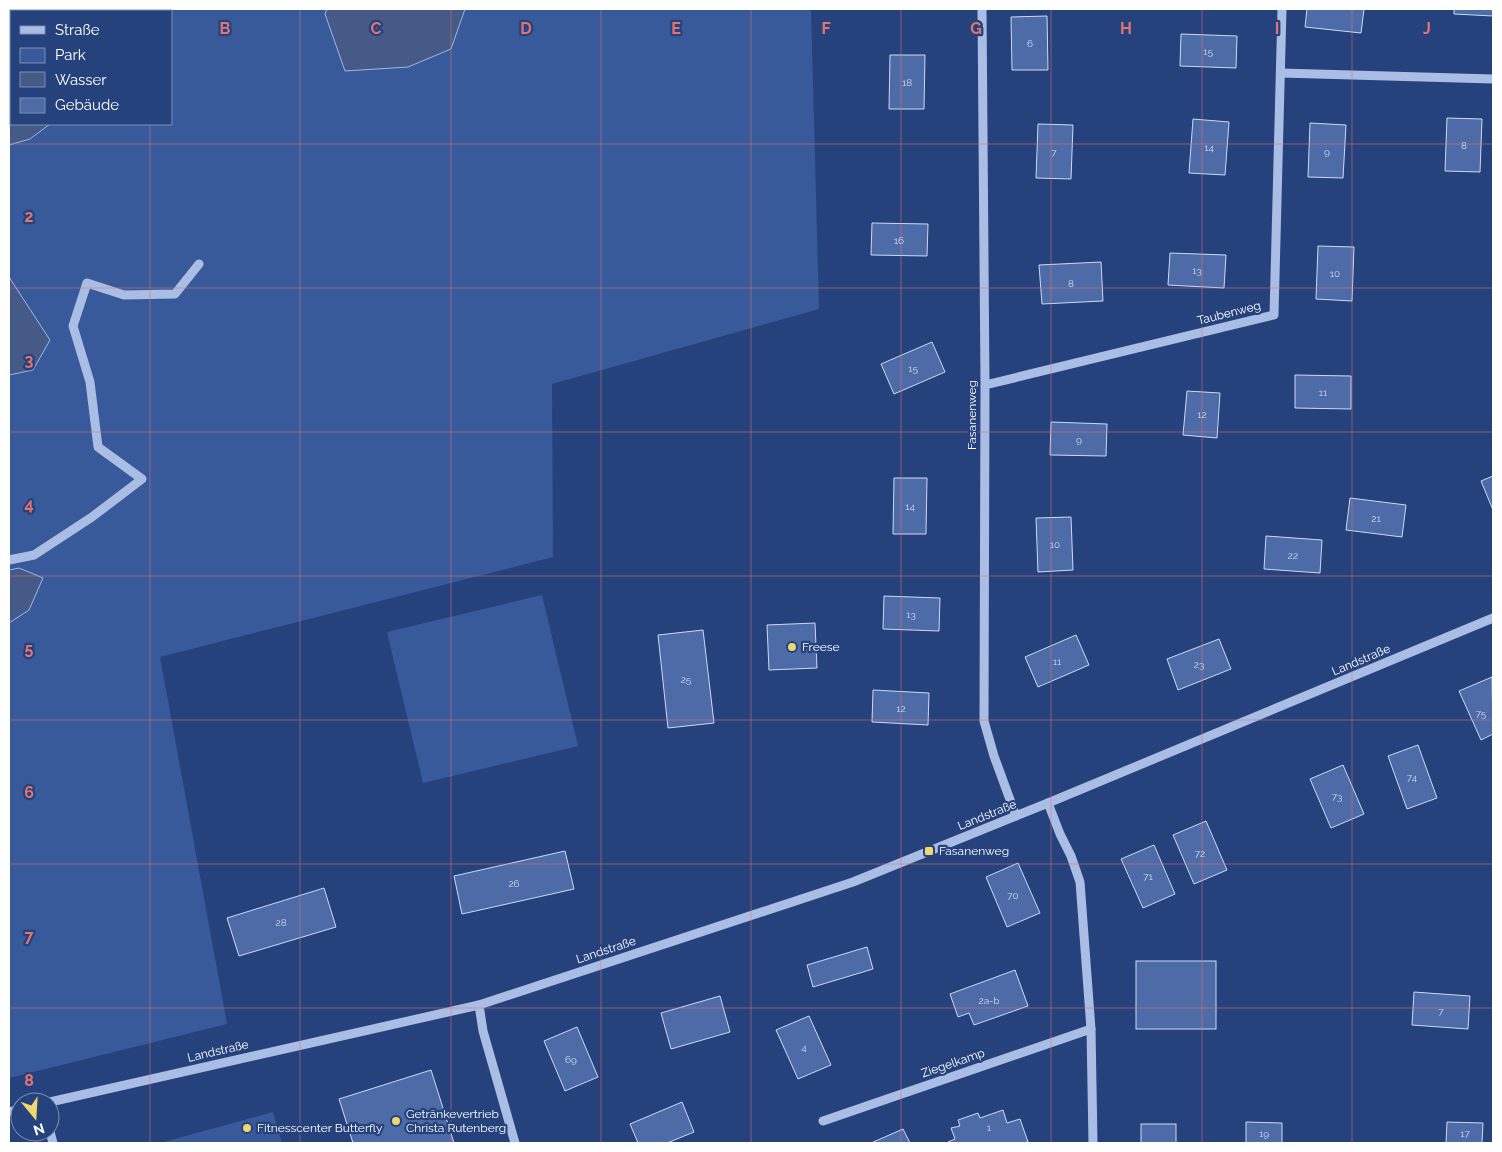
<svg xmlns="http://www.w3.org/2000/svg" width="1502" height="1152" viewBox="0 0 1502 1152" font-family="Raleway,sans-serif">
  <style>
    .green { fill: #385a9b; fill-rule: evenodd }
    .water { fill: #455a86; stroke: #9eb8e6 }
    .building { fill: #4d6ba6; stroke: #cddaf4 }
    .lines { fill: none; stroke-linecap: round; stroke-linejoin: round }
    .minor { stroke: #aabee5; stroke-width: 9 }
    .grid { fill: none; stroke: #e47373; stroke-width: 1; stroke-opacity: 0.55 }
    .poi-dot { fill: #efd86e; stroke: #25427d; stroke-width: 2 }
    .labels { text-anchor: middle; stroke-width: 4.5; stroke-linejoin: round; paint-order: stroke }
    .number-label { font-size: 10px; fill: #d2dae9 }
    .street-label { font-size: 12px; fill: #fff; stroke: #25427d }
    .poi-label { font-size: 12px; fill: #fff; stroke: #25427d; text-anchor: start }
    .grid-label { font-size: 16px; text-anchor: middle; font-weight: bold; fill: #e47373; stroke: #25427d; stroke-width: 4.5; stroke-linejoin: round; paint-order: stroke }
  </style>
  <rect width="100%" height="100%" fill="#25427d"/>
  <!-- green -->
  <g class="green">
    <path d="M9,9H811L819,309L552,384L553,557L160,657L227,1024L9,1078ZM11,11H171V124H11Z"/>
    <polygon points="542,595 578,746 423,783 387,632"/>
    <polygon points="273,1112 282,1143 160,1143"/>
  </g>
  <!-- water -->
  <g class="water">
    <polygon points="9,9 52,9 54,11 11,11 11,124 50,124 30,139 9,145"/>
    <polygon points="327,9 465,9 451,49 408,67 345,71 325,14"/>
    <polygon points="9,277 50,340 33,370 9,375"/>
    <polygon points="19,568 43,578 29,610 9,623 9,570"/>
  </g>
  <!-- building -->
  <g class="building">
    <polygon points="1307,9 1364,9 1361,33 1305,27"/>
    <polygon points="1454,9 1493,9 1493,16 1454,14"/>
    <polygon points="1047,16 1048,70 1012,70 1011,17"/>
    <polygon points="1181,34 1237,36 1236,68 1180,66"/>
    <polygon points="890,55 925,55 924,109 889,109"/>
    <polygon points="1447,118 1482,119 1480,172 1445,171"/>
    <polygon points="1193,119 1229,122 1225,175 1189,173"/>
    <polygon points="1310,123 1346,125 1343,178 1308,177"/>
    <polygon points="1038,124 1073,125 1071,179 1036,178"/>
    <polygon points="872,223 928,224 927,256 871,255"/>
    <polygon points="1318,246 1354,247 1352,301 1316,299"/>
    <polygon points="1170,253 1226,255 1224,288 1168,285"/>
    <polygon points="1101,262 1103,301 1042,304 1039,265"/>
    <polygon points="932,342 945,372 894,394 881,364"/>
    <polygon points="1295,375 1351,376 1351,409 1295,408"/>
    <polygon points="1187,391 1220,393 1217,438 1183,435"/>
    <polygon points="1051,422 1107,424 1106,456 1050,455"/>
    <polygon points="1493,476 1493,510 1481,481"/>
    <polygon points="894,478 927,478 926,534 893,534"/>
    <polygon points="1350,498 1406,505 1402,537 1346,530"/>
    <polygon points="1071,517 1073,570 1038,572 1036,518"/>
    <polygon points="1266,536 1322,540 1320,573 1264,569"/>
    <polygon points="884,596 940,598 939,631 883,629"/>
    <polygon points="815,623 817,668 769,670 767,625"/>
    <polygon points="703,630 714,723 668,728 658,635"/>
    <polygon points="1076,635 1089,665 1038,687 1025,657"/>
    <polygon points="1219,639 1231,669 1178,690 1167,659"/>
    <polygon points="1492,677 1493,734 1481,740 1459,691"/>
    <polygon points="873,690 929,693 928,725 872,722"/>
    <polygon points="1418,745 1437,798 1407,809 1388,756"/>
    <polygon points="1343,765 1364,814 1331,828 1310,779"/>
    <polygon points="1206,821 1227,870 1194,884 1173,835"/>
    <polygon points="1154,845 1175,894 1143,908 1121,859"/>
    <polygon points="565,851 574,889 462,914 454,876"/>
    <polygon points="1018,863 1040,913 1007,927 986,877"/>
    <polygon points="324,888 336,927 239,956 227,918"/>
    <polygon points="867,947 873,969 813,987 807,965"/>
    <rect x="1136" y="961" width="80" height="68"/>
    <polygon points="1015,970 1028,1006 974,1025 969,1013 958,1017 950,994"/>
    <polygon points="1414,992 1470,996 1468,1029 1412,1025"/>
    <polygon points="720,996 730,1032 671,1049 661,1013"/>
    <polygon points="809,1016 831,1065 798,1079 776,1030"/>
    <polygon points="577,1027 598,1077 565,1091 544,1041"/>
    <polygon points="431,1070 454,1143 353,1143 339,1099"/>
    <polygon points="682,1102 694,1132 667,1143 638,1143 630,1124"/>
    <polygon points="1003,1110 1007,1123 1020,1119 1028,1142 1023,1143 948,1143 948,1142 955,1139 951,1128 960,1126 958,1120 978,1113 980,1118"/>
    <polygon points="1246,1122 1282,1123 1282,1143 1246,1143"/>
    <polygon points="1447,1122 1483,1123 1482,1143 1446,1143"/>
    <rect x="1141" y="1124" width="35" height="19"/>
    <polygon points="903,1129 910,1143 871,1143"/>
  </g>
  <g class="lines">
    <!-- minor -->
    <g class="minor">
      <polyline points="982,9 985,385 984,721 994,756 1016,816"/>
      <polyline points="1281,73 1493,79"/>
      <polyline points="985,385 1274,315 1282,9"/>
      <polyline points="9,560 34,555 92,517 142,479 98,447 90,382 73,326 87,283 124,295 175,294 199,264"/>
      <polyline points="1048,803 1060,834 1071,856 1080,882 1091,1029 1093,1143"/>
      <polyline points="479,1005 483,1031 515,1143"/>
      <polyline points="50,1102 479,1005 853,882 1048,803 1493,618"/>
      <polyline points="9,1112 20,1109"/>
      <polyline points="823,1121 1091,1029"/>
      <polyline points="50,1132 53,1143"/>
    </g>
  </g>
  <!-- grid -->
  <path class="grid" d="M150,9V11M300,9V1143M451,9V1143M601,9V1143M751,9V1143M901,9V1143M1051,9V1143M1202,9V1143M1352,9V1143M150,124V1143M9,144H1493M9,288H1493M9,432H1493M9,576H1493M9,720H1493M9,864H1493M9,1008H1493"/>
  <!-- markers -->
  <g class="poi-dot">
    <circle cx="792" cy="647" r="5"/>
    <rect x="924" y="846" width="10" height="10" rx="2.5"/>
    <circle cx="396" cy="1121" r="5"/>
    <circle cx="247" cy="1128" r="5"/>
  </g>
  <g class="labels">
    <!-- number labels -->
    <g class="number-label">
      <text x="1030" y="47">6</text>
      <text x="1208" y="55">15</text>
      <text x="907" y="86">18</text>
      <text x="1464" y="149">8</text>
      <text x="1209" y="151">14</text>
      <text x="1327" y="155">9</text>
      <text x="1054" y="156">7</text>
      <text x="899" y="244">16</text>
      <text x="1197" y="274">13</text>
      <text x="1335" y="277">10</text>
      <text x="1071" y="287">8</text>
      <text x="913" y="372">15</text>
      <text x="1323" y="396">11</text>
      <text x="1202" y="418">12</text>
      <text x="1079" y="443">9</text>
      <text x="910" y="510">14</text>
      <text x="1376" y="522">21</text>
      <text x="1055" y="548">10</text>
      <text x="1293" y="559">22</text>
      <text x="911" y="618">13</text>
      <text x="1057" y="665">11</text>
      <text x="1199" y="668">23</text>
      <text x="686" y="683">25</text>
      <text x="901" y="712">12</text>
      <text x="1481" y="717">75</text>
      <text x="1412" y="781">74</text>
      <text x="1337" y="800">73</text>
      <text x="1200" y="857">72</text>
      <text x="1148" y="880">71</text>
      <text x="514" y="887">26</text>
      <text x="1013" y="899">70</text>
      <text x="281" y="926">28</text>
      <text x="989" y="1004">2a-b</text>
      <text x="1441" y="1015">7</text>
      <text x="804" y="1051">4</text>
      <text x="571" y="1063">69</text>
      <text x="989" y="1131">1</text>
      <text x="1264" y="1137">19</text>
      <text x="1465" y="1137">17</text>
    </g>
    <!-- street labels -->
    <g class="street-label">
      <text transform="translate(1229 313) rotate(-14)" y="4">Taubenweg</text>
      <text transform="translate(972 415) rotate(-90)" y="4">Fasanenweg</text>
      <text transform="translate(1361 660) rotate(-23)" y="4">Landstraße</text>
      <text transform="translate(987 815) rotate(-22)" y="4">Landstraße</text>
      <text transform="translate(606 950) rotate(-18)" y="4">Landstraße</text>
      <text transform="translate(218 1051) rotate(-13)" y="4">Landstraße</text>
      <text transform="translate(953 1063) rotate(-19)" y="4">Ziegelkamp</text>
    </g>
    <!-- poi labels -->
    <g class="poi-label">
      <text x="802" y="651">Freese</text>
      <text x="939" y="855">Fasanenweg</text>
      <text x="406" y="1118">Getränkevertrieb<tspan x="406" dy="14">Christa Rutenberg</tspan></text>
      <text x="257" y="1132">Fitnesscenter Butterfly</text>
    </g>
  </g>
  <g class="grid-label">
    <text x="225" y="34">B</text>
    <text x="376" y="34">C</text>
    <text x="526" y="34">D</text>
    <text x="676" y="34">E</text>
    <text x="826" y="34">F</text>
    <text x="976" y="34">G</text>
    <text x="1126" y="34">H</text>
    <text x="1277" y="34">I</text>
    <text x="1427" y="34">J</text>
    <text x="29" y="222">2</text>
    <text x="29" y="366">3</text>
    <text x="29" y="510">4</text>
    <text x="29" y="654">5</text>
    <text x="29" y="798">6</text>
    <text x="29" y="942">7</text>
    <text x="29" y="1086">8</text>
  </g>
  <!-- border -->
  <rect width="1502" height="1152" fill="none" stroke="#ffffff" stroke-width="20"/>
  <!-- legend -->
  <rect x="10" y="10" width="162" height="115" fill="#25427d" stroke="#7c8eb1"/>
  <rect x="20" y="26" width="25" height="8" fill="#aabee5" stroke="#7c8eb1"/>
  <text x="55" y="35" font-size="15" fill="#ffffff">Straße</text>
  <rect x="20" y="48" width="25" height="15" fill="#385a9b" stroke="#7c8eb1"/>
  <text x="55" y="60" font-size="15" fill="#ffffff">Park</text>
  <rect x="20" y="72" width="25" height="15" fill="#455a86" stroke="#7c8eb1"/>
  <text x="55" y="85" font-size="15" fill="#ffffff">Wasser</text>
  <rect x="20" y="98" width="25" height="15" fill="#4d6ba6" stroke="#7c8eb1"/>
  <text x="55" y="110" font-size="15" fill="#ffffff">Gebäude</text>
  <!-- north arrow -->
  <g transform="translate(35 1117) rotate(162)"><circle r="24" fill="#25427d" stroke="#7c8eb1"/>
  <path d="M0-4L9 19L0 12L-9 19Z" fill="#efd86e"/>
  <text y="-8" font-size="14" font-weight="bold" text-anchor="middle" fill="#ffffff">N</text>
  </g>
</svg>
